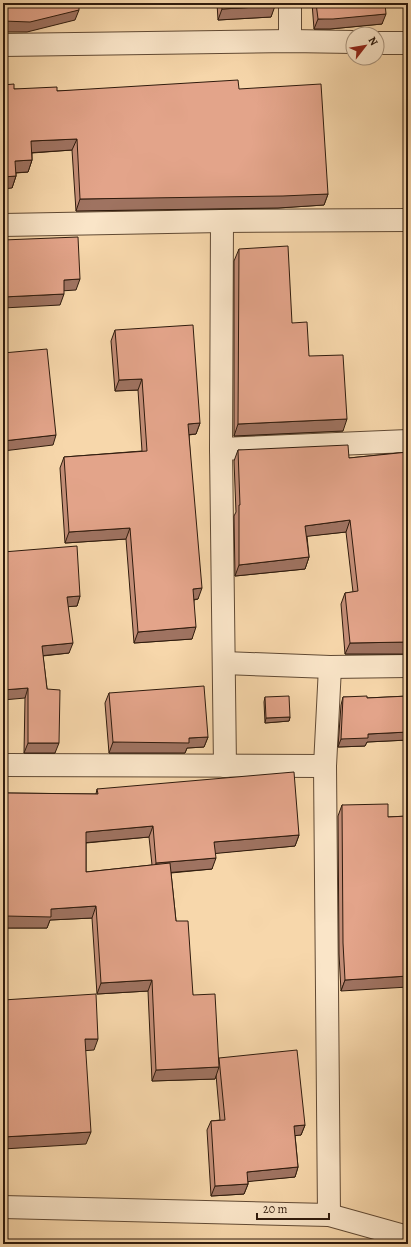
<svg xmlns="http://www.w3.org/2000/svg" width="411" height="1247" viewBox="0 0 411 1247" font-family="Alegreya,serif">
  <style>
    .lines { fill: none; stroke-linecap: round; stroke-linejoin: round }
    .minor-casing { stroke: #614a34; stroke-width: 24 }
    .minor { stroke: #fae5c8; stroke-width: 22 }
    .wall { fill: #c38d77; stroke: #2f1b0d; fill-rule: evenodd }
    .shaded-wall { fill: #9f7361; stroke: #2f1b0d }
    .building { fill: #e3a48a; stroke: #2f1b0d }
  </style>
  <rect width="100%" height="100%" fill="#f7d7ab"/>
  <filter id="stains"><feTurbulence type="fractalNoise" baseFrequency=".005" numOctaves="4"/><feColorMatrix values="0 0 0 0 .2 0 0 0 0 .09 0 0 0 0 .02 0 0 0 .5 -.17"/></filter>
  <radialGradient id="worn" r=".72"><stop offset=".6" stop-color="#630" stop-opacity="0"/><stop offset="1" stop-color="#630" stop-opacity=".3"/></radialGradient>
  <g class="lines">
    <defs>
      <g id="minor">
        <polyline points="290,41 290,3"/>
        <polyline points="377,43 408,43"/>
        <polyline points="3,45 290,41 353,42"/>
        <polyline points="222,221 221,449 225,766"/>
        <polyline points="3,225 222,221 408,220"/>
        <polyline points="221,449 408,441"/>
        <polyline points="224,663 330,667 408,666"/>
        <polyline points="3,765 325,766"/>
        <polyline points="3,1207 329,1215 408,1237"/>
        <polyline points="329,1215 325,766 330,667"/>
      </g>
    </defs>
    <!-- minor casing -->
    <use href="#minor" class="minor-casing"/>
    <!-- minor -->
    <use href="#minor" class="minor"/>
  </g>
  <!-- wall -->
  <g class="wall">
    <polygon points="217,3 275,3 271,17 218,20"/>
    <polygon points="312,3 385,3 382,24 330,29 314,29"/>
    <polygon points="14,89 57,91 239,89 328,194 324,205 278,208 76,211 72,150 32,153 32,160 28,172 16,173 16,176 12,188"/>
    <polygon points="239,249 292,323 309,356 343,431 234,436 234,261"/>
    <polygon points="115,330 200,423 196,434 189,435 198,599 194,600 192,639 134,643 126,539 65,543 60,468 64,457 142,451 138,390 115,391 111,341"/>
    <polygon points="238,450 349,458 408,452 408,654 345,654 341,604 345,593 353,592 346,532 307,536 309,557 305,569 235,576 234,516 236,512 234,461"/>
    <polygon points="3,552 80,596 77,606 68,606 69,653 43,656 55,753 24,753 25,698"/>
    <polygon points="109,693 208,737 204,747 187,748 185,753 109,753 105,703"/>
    <polygon points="408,696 408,740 367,742 365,746 338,747 341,705 343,697 367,698"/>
    <polygon points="265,697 290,717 289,721 265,723 264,702"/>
    <path d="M97,789L299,835L295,846L215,853L212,869L171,873L176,921L193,995L218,1059L305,1125L301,1135H295L298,1167L295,1177L248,1181V1184L244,1194L211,1196L207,1130L211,1121L220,1120L216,1075L215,1079L152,1081L148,991L97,994L92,918L50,920L47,928H3V801L6,793L96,794ZM149,837L152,865L86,872V843Z"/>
    <polygon points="342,805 388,817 408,816 341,991 339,954 338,816"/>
  </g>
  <!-- shaded-wall -->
  <g class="shaded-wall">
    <polygon points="275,6 271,17 218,20 222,9"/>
    <polygon points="79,10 75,20 27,32 3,32 3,21"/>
    <polygon points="386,14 382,24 330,29 314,29 318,19"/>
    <polygon points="77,139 72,150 27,153 31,141"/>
    <polygon points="32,160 28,172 11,173 15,161"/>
    <polygon points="16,176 12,188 3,189 3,177"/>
    <polygon points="328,194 324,205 278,208 76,211 80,199"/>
    <polygon points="80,279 76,290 60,291 64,280"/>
    <polygon points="64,294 60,305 3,308 3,297"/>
    <polygon points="142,379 138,390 115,391 119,380"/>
    <polygon points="347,419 343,431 234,436 238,424"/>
    <polygon points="200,423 196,434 184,435 188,424"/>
    <polygon points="56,435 53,445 3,451 3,441"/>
    <polygon points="350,520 346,532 301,537 305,526"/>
    <polygon points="130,528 126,539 65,543 69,532"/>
    <polygon points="309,557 305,569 235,576 239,565"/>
    <polygon points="202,588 198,599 189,600 193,589"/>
    <polygon points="80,596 77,606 64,607 67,597"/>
    <polygon points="196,627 192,639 134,643 138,632"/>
    <polygon points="408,642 408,654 345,654 350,643"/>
    <polygon points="73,643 69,653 39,656 42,646"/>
    <polygon points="28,688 25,698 3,700 3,690"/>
    <polygon points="290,717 289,721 265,723 266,718"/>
    <polygon points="408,732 408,740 367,742 365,746 338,747 341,739 368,734"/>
    <polygon points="208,737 204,747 187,748 185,753 109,753 113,742"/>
    <polygon points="28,743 59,743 55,753 24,753"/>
    <polygon points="153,826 149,837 82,843 86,832"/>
    <polygon points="299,835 295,846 210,854 214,842"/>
    <polygon points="216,858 212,869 152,874 156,863"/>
    <polygon points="96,906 92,918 50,920 47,928 3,928 3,923 6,916 51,909"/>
    <polygon points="408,976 408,987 341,991 345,980"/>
    <polygon points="152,980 148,991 97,994 101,983"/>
    <polygon points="85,1039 98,1039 94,1050 81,1051"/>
    <polygon points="219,1067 215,1079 152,1081 156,1070"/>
    <polygon points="305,1125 301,1135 291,1136 294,1126"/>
    <polygon points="91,1132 86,1144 3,1149 3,1137"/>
    <polygon points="298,1167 295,1177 244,1182 247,1172"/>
    <polygon points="7,1181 3,1193 3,1182"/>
    <polygon points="248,1184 244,1194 211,1196 215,1186"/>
  </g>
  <!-- building -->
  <g class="building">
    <polygon points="3,3 79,3 79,10 30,22 3,21"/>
    <polygon points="221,3 275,3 275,6 222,9"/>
    <polygon points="316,3 385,3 386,14 333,19 318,19"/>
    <polygon points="238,80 239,89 321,84 328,194 283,196 80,199 77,139 31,141 32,160 15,161 16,176 3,177 3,85 14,84 14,89 57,87 57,91"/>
    <polygon points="78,237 80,279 64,280 64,294 3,297 3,240"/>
    <polygon points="288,246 292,323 307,322 309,356 343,355 347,419 238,424 239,249"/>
    <polygon points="193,325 200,423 188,424 202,588 193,589 196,627 138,632 130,528 69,532 64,457 147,451 142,379 119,380 115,330"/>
    <polygon points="47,349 56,435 3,441 3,353"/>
    <polygon points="348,445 349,458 408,452 408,642 350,643 345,593 358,591 350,520 305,526 309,557 239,565 239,505 240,505 238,450"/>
    <polygon points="77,546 80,596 67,597 73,643 42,646 47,689 60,690 59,743 28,743 28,688 3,690 3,552"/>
    <polygon points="204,686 208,737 189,738 189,743 113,742 109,693"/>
    <polygon points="289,696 290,717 266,718 265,697"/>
    <polygon points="367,696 367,698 408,696 408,732 368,734 368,738 341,739 343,697"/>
    <polygon points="294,772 299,835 214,842 216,858 156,863 153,826 86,832 86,872 170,863 176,921 188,921 193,995 215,994 219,1067 156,1070 152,980 101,983 96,906 51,909 51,917 6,916 6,793 98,794 97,789"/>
    <polygon points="388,804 388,817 408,816 408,976 345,980 343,943 342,805"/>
    <polygon points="96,994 98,1039 85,1039 91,1132 3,1137 3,1000"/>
    <polygon points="297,1050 305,1125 294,1126 298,1167 247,1172 248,1184 215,1186 211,1121 225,1120 219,1058"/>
    <polygon points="3,1141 7,1181 3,1182"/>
  </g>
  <!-- margin -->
  <rect width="411" height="1247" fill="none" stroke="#f7d7ab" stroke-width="16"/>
  <rect x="4" y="4" width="403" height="1239" fill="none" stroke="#2f1b0d" stroke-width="2"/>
  <rect x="8" y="8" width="395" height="1231" fill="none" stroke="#2f1b0d"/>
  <!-- north arrow -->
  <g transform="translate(365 46) rotate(59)"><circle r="19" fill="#fae5c8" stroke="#a9947d"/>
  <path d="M0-3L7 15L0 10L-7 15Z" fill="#8f2418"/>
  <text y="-6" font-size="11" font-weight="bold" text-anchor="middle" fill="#2f1b0d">N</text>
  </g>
  <!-- scale -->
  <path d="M257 1213v6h72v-6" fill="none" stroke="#2f1b0d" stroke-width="2"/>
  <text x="263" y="1213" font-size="12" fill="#2f1b0d" stroke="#fae5c8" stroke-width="3" paint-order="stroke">20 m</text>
  <rect width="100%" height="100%" filter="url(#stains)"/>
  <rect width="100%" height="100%" fill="url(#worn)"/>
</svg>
